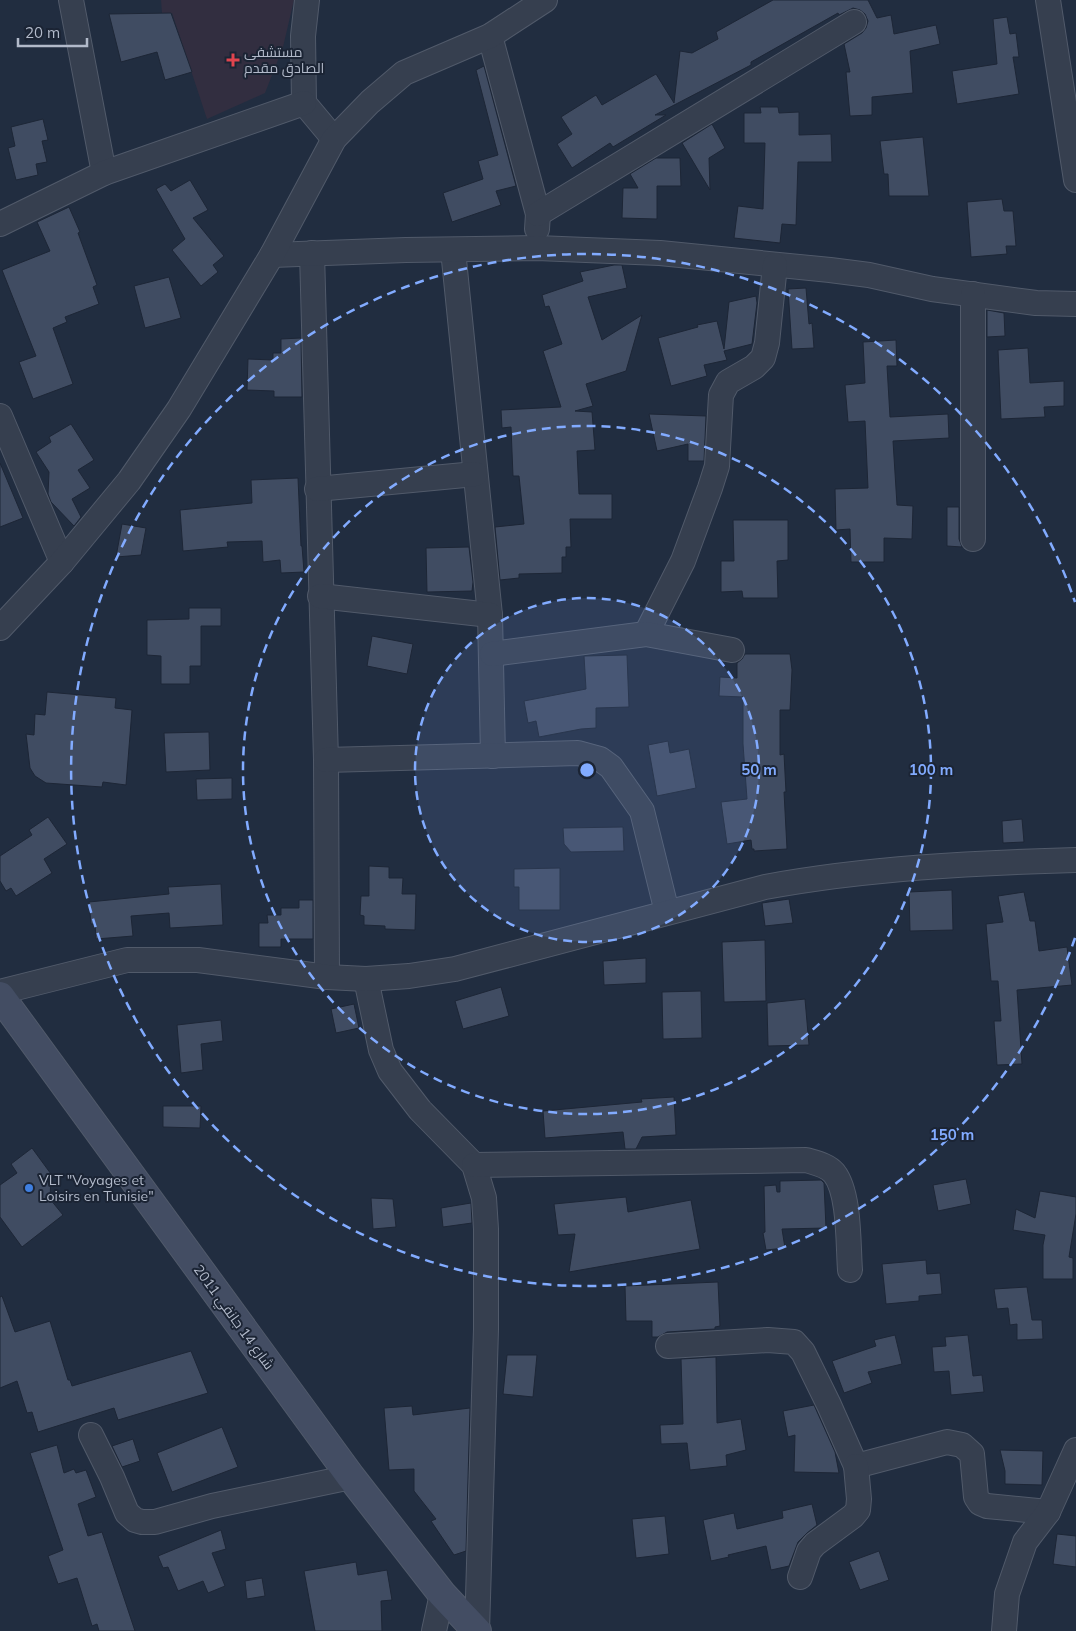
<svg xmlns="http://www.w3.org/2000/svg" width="1076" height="1631" viewBox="0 0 1076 1631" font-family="Mulish,Cairo,sans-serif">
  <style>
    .medical { fill: #322e40 }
    .building { fill: #404c62; stroke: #1d2636 }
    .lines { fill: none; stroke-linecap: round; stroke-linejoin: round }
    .street-casing { stroke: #515a6a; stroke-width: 26 }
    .secondary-casing { stroke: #515a6a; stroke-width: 30 }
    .street { stroke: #363f4f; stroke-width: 24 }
    .secondary { stroke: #434d63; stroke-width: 28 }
    .ring { fill: none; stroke: #82abff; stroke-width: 2.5; stroke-dasharray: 9 6 }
    .health-dot { fill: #e0444e; stroke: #1b2434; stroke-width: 2 }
    .shop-dot { fill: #3f7fe0; stroke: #1b2434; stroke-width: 2 }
    .labels { text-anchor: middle; stroke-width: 4; stroke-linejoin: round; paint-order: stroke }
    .poi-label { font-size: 14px; fill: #b2baca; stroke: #1b2434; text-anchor: start }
    .street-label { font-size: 14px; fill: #b2baca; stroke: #1b2434 }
    .centre { fill: #82abff; stroke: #1b2434; stroke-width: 2.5 }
    .ring-label { font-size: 15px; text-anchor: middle; font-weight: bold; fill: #82abff; stroke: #1b2434; stroke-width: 4; stroke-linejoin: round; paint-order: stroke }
  </style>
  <rect width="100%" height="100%" fill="#212d40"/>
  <!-- medical -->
  <polygon class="medical" points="161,0 294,0 283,47 265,93 207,119 172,13 162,13"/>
  <!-- building -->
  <g class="building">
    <polygon points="773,0 868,0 877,18 891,15 894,34 936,25 940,44 910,51 913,93 872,97 872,115 850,116 846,72 850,72 844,44 862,33 866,28 868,21 865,14 860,10 853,8 839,15 838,13 751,62 751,65 655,115 666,115 613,147 610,143 572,168 557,144 572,134 561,117 596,95 602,105 656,74 674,103 680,51 692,53 718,39 716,32"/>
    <polygon points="171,13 192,72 165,80 157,52 121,62 109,14"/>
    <polygon points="1007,17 1010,34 1016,33 1019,57 1013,57 1019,94 957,104 952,71 997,64 993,19"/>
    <polygon points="484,66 516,186 496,191 501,205 452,222 443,193 483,179 478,161 498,155 476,70"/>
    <polygon points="760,107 778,107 779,113 799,112 799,135 831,134 832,162 798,162 796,225 782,224 780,243 734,238 738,206 763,209 765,143 744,143 744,113 761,113"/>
    <polygon points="43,119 48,140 42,141 47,162 36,164 38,175 16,180 8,148 15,146 11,127"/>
    <polygon points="712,124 725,148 709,158 710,190 682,143"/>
    <polygon points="923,137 929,196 889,196 888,174 884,174 880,141"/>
    <polygon points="656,158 680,158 681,186 657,186 657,219 622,218 623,188 638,188 630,174"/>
    <polygon points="190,180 208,210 193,218 224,256 213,265 218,272 201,286 172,250 185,239 156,189 165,184 171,191"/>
    <polygon points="1002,199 1004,211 1013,211 1016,246 1006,246 1007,254 971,257 967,202"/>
    <polygon points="69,207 80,232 78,233 97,285 93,287 99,304 65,317 67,322 53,328 73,384 33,399 19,362 36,356 2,270 50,251 37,222"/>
    <polygon points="614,265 622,265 627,288 588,297 602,340 642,315 626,371 586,384 593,406 575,411 592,412 595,450 577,451 579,494 612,494 612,519 570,519 571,547 566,547 566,557 562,557 562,573 519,574 519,578 500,580 495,527 524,524 519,476 513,476 511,427 502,428 501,410 561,407 543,351 562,344 549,306 545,307 542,295 583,281 580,272"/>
    <polygon points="169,277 181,318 145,328 134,286"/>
    <polygon points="806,288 809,324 812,323 814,348 792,349 788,289"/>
    <polygon points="756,296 757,303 752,344 724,351 727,360 704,365 707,376 671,386 658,338 698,327 697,325 717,321 724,349 729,302"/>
    <polygon points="987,310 1004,313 1005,336 987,337"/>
    <polygon points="301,338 302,397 274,397 274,391 247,390 248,359 273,360 273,353 281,353 281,339"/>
    <polygon points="896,340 897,366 887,366 890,417 948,414 949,438 893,441 897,505 913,506 912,539 884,538 884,562 851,562 850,529 836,530 835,489 868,488 865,421 848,422 845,385 865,383 863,342"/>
    <polygon points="1028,348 1030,383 1064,381 1064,406 1044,407 1045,417 1001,419 998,350"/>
    <polygon points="649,414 706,416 704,461 688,461 688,444 657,451"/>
    <polygon points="71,424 94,460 78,470 90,488 72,499 81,517 74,526 51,502 48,494 49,472 36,452 51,442 49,437"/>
    <polygon points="0,463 23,518 0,527"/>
    <polygon points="298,478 301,546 302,546 304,572 281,573 280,560 263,562 262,541 227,542 228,547 183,551 180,510 252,503 251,480"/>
    <polygon points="947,507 959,507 959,539 962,547 947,546"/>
    <polygon points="733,520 788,520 788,560 777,561 778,598 743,598 742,591 721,592 721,561 734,561"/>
    <polygon points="122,524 146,528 141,555 116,557"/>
    <polygon points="469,547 473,582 472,591 427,592 426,548"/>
    <polygon points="189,608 221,608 221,626 201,626 201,666 190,666 190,684 161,684 161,656 147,655 147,620 189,619"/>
    <polygon points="372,636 413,644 407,674 367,666"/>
    <polygon points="745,654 790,654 792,670 790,710 780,710 780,755 784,754 786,792 784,792 787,849 754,851 754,849 752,849 751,840 727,844 721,802 747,799 743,744 743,697 719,696 720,677 737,678 737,663 742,659"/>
    <polygon points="627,655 629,707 596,708 596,728 581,729 539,737 536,721 528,723 524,701 586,689 584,656"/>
    <polygon points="47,692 116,698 115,708 132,710 126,785 103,782 102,787 46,783 35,776 30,768 26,734 34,735 35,714 45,715"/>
    <polygon points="209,732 210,770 166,772 164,733"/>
    <polygon points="668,741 670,753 689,749 696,788 657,796 648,745"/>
    <polygon points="232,778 232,799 197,800 196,779"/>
    <polygon points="48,817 67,844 44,859 52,873 16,896 11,888 6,891 0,881 0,856 32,835 29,830"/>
    <polygon points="1022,819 1024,842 1003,843 1002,821"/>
    <polygon points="623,827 624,851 571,852 564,844 563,828"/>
    <polygon points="369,866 389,867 389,878 403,878 402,894 416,894 415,930 385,929 385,926 364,925 364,916 360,915 361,896 369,896"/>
    <polygon points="560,868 560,910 519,910 519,887 514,887 514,869"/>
    <polygon points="221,884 223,925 170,928 169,913 131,916 133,936 96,939 95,924 91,924 89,902 169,894 168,887"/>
    <polygon points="952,890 953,930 910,931 909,892"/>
    <polygon points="1024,892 1030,921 1035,921 1039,951 1067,947 1072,985 1017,990 1022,1064 997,1065 994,1021 1001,1021 998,981 991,981 986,924 1003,922 998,896"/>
    <polygon points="789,899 793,923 765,926 762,903"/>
    <polygon points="299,900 313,900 313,939 281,939 281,947 259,947 259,923 268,923 267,915 281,915 281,908 299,908"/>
    <polygon points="765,940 766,1001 724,1002 722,942"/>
    <polygon points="646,958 646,983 604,985 603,961"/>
    <polygon points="501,987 509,1016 463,1029 455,1001"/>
    <polygon points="701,991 702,1038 663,1039 662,992"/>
    <polygon points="805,999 809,1045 768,1046 767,1003"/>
    <polygon points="354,1004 359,1028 336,1033 331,1009"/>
    <polygon points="221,1020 223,1041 201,1044 203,1070 181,1073 177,1025"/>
    <polygon points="674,1097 676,1135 642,1137 636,1149 625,1149 623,1132 545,1138 543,1111 642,1102 641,1099"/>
    <polygon points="163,1106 201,1106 200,1128 163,1127"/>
    <polygon points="32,1148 51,1174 50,1199 63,1215 22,1247 0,1217 0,1185 17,1173 11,1164"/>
    <polygon points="966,1179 971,1204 938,1211 933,1185"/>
    <polygon points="821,1180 824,1183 826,1228 782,1229 785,1248 766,1250 763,1233 765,1232 764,1186 776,1185 777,1192 780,1192 780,1181"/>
    <polygon points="1040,1191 1076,1197 1076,1214 1069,1257 1073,1258 1073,1279 1043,1279 1043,1245 1045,1235 1013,1230 1016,1209 1035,1218"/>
    <polygon points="626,1197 628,1212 691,1200 700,1249 569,1272 575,1234 558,1235 554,1204"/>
    <polygon points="371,1198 393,1199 396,1227 373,1229"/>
    <polygon points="471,1203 472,1223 443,1227 441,1208"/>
    <polygon points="926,1260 927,1274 940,1273 942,1294 919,1296 919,1301 886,1304 882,1264"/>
    <polygon points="718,1282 720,1326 715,1327 715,1329 667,1332 658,1337 652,1337 652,1321 626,1321 625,1286"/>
    <polygon points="1027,1287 1032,1320 1042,1320 1043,1339 1017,1340 1017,1324 1010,1325 1008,1308 997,1309 994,1289"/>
    <polygon points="2,1296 15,1332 50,1321 68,1380 70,1380 72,1386 191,1351 208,1393 118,1420 114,1408 38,1432 32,1412 27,1413 17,1381 0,1388 0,1297"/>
    <polygon points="895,1335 902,1364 868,1372 872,1383 844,1393 832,1361 876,1346 874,1340"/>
    <polygon points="968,1335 973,1376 982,1375 984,1392 951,1395 949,1371 934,1372 932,1347 946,1346 945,1337"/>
    <polygon points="507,1355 537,1355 533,1397 503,1394"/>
    <polygon points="716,1357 717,1423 741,1419 746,1450 726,1455 727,1466 690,1470 687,1443 661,1444 660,1425 683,1424 681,1359"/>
    <polygon points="814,1405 835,1452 839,1473 794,1472 795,1435 788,1437 783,1411"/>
    <polygon points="412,1406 413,1415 470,1408 466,1551 454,1555 431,1521 436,1519 414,1491 414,1469 389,1470 384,1408"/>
    <polygon points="222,1427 238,1467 172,1492 157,1453"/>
    <polygon points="133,1439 140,1461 122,1467 112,1446"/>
    <polygon points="57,1445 64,1473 74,1469 76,1473 86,1470 96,1497 78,1504 88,1536 102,1532 135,1631 99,1631 97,1624 92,1626 77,1578 58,1584 48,1556 63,1550 30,1453"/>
    <polygon points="1000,1450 1043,1451 1042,1485 1005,1484 1005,1471"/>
    <polygon points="812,1504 817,1525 807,1533 798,1542 789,1566 771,1570 766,1546 728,1555 729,1557 711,1561 703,1520 734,1513 737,1529 783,1518 782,1511"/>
    <polygon points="665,1516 669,1554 636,1558 632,1519"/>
    <polygon points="221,1530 226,1549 212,1553 225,1586 208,1593 203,1581 178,1591 168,1567 163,1568 158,1556"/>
    <polygon points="1057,1534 1076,1536 1076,1567 1053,1564"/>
    <polygon points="879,1551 889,1580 860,1590 849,1562"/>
    <polygon points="356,1562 358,1575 387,1570 392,1600 381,1601 382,1631 315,1631 304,1571"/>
    <polygon points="262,1578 265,1596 247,1599 245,1581"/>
  </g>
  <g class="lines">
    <defs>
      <g id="street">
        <polyline points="71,0 104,173"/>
        <polyline points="307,0 303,36 304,103 334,139"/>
        <polyline points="1048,0 1076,180"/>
        <polyline points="490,36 538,214 537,229"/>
        <polyline points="538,214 854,22"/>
        <polyline points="0,224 104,173 304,103"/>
        <polyline points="453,250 490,615 493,756"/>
        <polyline points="312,253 326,760 327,977"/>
        <polyline points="272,255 406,250 537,248 660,253 830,270 869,275 932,289 1036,303 1076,304"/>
        <polyline points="973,294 973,539"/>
        <polyline points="0,416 62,562"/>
        <polyline points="317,489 475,474"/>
        <polyline points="320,596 490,615"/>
        <polyline points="0,628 62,562 129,481 179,409 272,255 334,139 370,102 404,73 490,36 545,0"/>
        <polyline points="646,634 683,561 710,488 717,466 721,395 728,382 754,367 763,358 767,343 775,265"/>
        <polyline points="492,654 646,634 732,650"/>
        <polyline points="326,760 578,753 600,759 611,767 642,811 667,912"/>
        <polyline points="366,979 381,1050 390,1071 420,1110 474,1165 484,1198 486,1229 486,1329 477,1631"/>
        <path d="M0,992L127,960H198L327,977L366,979L409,976L455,969L765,887C868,868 972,863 1076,860"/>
        <path d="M474,1165L806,1160C816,1163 827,1165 834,1173C850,1193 848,1244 850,1270"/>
        <polyline points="668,1346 768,1340 794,1342 803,1352 829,1405 856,1466 947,1442 962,1445 972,1454 976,1497 980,1503 987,1506 1048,1512"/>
        <polyline points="91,1435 112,1477 127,1513 135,1520 142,1522 155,1522 212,1506 351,1477"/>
        <polyline points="800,1577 809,1551 815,1544 853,1516 858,1510 859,1499 856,1466"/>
        <polyline points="434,1631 442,1594"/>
        <polyline points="1004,1631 1007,1594 1025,1542 1048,1512 1076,1450"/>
      </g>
      <polyline id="secondary" points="0,996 351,1477 442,1594 477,1631"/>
    </defs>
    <!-- street casing -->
    <use href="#street" class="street-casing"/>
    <!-- secondary casing -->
    <use href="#secondary" class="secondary-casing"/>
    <!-- street -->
    <use href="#street" class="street"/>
    <!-- secondary -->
    <use href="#secondary" class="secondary"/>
  </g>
  <!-- distance rings -->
  <circle cx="587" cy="770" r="172" fill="#82abff" fill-opacity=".12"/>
  <g class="ring">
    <circle cx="587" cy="770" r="172"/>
    <circle cx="587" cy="770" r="344"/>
    <path d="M1075 938A516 516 0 1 1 1075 602"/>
  </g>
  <!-- markers -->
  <path class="health-dot" d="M230.5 52.5h5v5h5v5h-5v5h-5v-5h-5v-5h5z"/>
  <circle class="shop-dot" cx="29" cy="1188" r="5"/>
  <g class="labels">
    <!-- poi labels -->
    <g class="poi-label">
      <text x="244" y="57">مستشفى<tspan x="244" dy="16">الصادق مقدم</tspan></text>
      <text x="39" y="1185">VLT "Voyages et<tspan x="39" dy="16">Loisirs en Tunisie"</tspan></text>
    </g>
    <!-- street labels -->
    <g class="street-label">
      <text transform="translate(234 1317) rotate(54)" y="5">شارع 14 جانفي 2011</text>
    </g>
  </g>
  <circle cx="587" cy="770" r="8" class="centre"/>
  <g class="ring-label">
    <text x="759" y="775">50 m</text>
    <text x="931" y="775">100 m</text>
    <text x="952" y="1140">150 m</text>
  </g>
  <!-- scale -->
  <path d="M18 38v8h69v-8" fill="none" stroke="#b2baca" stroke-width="2.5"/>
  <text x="25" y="38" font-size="15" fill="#b2baca" stroke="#1b2434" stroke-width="4" paint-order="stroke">20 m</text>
</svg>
